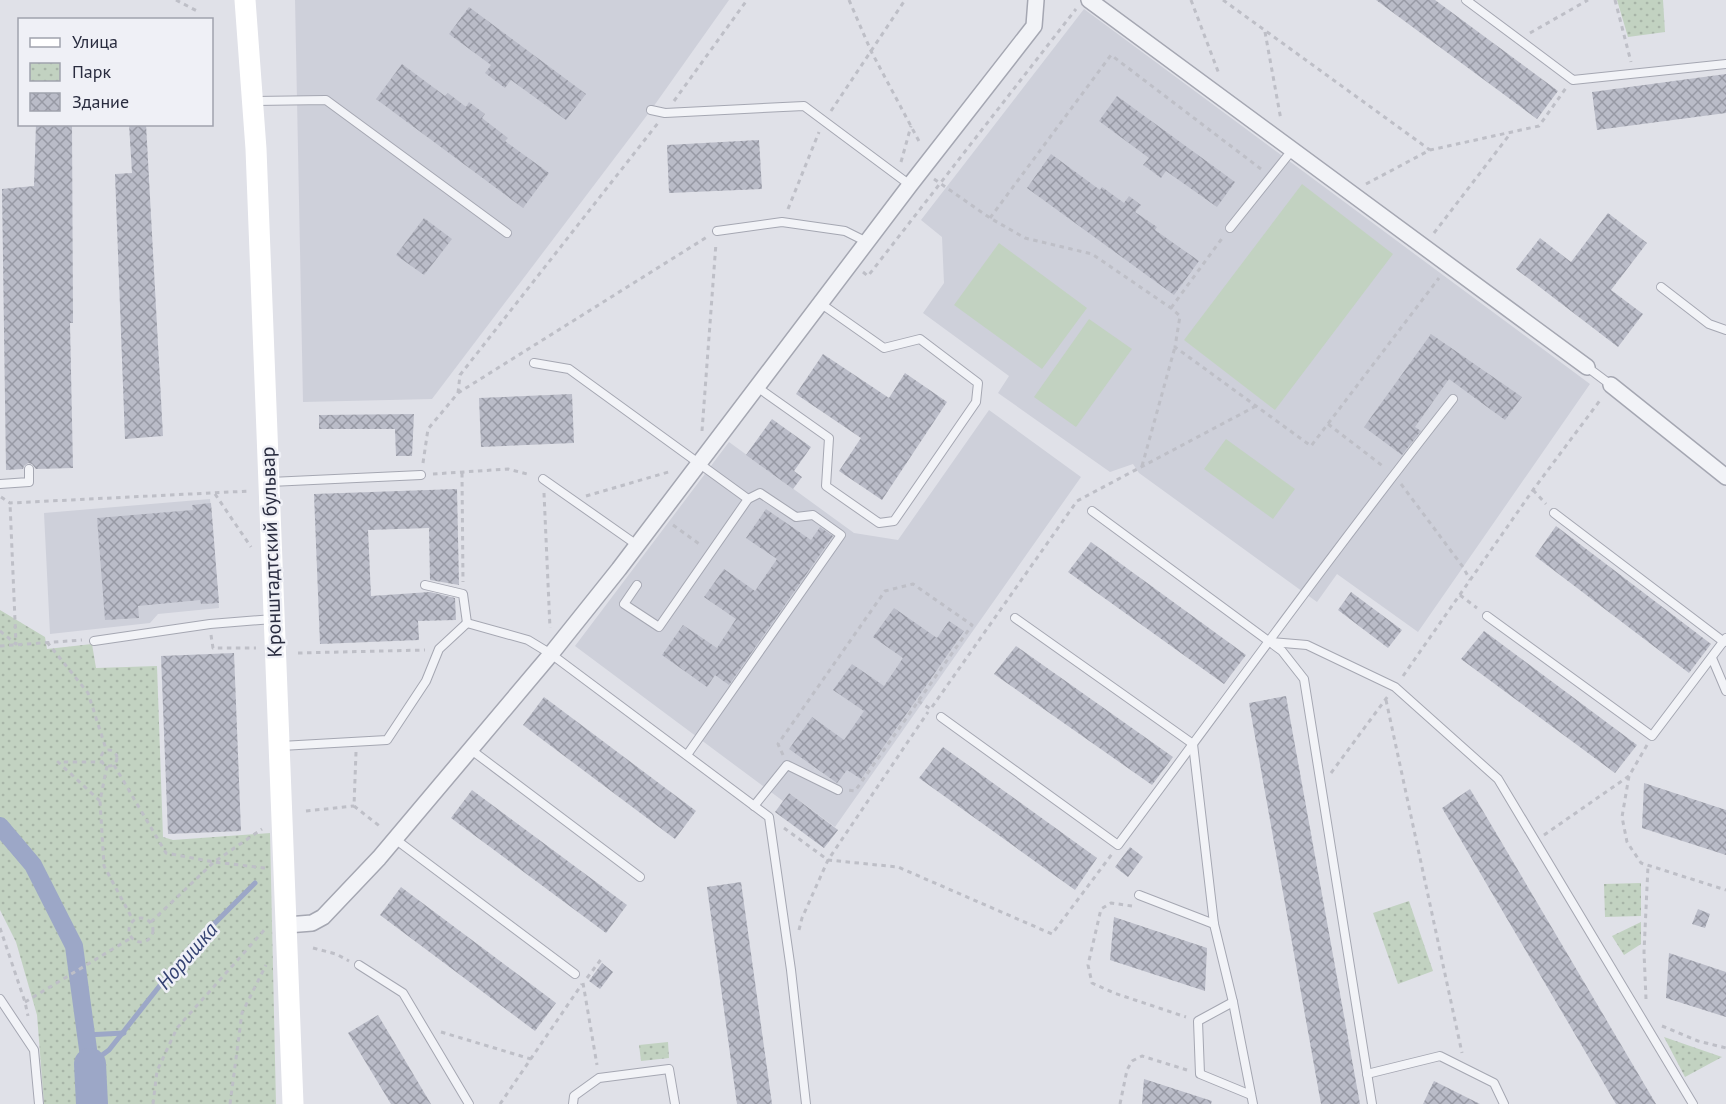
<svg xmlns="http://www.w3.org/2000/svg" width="1726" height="1104" viewBox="0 0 1726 1104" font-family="'PT Sans',sans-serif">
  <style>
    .built { fill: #ced0da }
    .park { fill: url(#park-dots) }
    .garden { fill: #c2d2c1 }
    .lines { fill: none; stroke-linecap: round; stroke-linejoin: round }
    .stream { stroke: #9ca7c7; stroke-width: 5 }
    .canal { stroke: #9ca7c7; stroke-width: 18 }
    .river { stroke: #9ca7c7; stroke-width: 32 }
    .building { fill: url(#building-cross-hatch) }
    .service-casing { stroke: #a5a7b2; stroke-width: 10 }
    .minor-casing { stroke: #a5a7b2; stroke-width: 18 }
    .path { stroke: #bebfc7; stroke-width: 3; stroke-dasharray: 4.5 4.5; stroke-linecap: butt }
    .service { stroke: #f2f3f7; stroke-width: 8 }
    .minor { stroke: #f2f3f7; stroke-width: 15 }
    .secondary { stroke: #fff; stroke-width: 21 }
    .labels { text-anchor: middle; stroke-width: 5; stroke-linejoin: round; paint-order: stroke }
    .street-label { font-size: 20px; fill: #292c3f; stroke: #eff0f6 }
    .water-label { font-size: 21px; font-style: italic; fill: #344272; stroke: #eff0f6 }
  </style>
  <defs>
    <pattern id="park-dots" width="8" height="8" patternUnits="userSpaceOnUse" patternTransform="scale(1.5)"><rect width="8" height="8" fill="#c2d2c1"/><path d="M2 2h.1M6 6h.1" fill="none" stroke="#a7b4a7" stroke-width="1.8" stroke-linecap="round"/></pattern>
    <pattern id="building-cross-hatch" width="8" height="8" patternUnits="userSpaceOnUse" patternTransform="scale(1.5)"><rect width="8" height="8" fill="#babcc8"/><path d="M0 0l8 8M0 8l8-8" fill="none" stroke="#9799a4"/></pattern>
  </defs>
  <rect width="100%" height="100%" fill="#e0e1e8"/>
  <!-- built -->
  <g class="built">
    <polygon points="295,0 729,0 651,110 432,399 303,402"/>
    <polygon points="1084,9 1590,384 1418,632 1337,574 1317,602 1139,473 1133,464 1110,472 998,393 1009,376 923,313 944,283 942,237 921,220"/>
    <polygon points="989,410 1081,477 835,827 789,793 783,801 575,646 729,442 854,533 898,540"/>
    <polygon points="210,499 219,608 158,614 150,623 50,634 44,513"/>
  </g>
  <!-- park -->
  <g class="park">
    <polygon points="1617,0 1663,0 1665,32 1628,37"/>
    <polygon points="0,610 45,637 47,649 92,644 96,668 157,666 163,837 173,840 270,833 276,1104 44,1104 37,1015 16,942 0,910"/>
    <polygon points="1641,883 1641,916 1605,917 1604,884"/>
    <polygon points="1409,901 1433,971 1398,984 1373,913"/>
    <polygon points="1641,922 1641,944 1624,955 1612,936"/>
    <polygon points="1664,1037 1722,1057 1685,1077"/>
    <polygon points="668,1042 669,1058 641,1061 639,1045"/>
  </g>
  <!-- garden -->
  <g class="garden">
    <polygon points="1302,184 1393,254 1275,410 1184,340"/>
    <polygon points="999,243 1087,308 1042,369 954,305"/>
    <polygon points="1089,319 1132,349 1076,427 1034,397"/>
    <polygon points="1226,439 1295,489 1273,519 1204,469"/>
  </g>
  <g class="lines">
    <!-- stream -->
    <g class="stream">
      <polyline points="86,1035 124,1033"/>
      <polyline points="90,1064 109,1050 188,950 255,883"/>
    </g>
    <!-- canal -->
    <polyline class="canal" points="0,826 33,865 74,946 90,1064"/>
    <!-- river -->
    <polyline class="river" points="90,1064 92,1104"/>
  </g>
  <!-- building -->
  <g class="building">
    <polygon points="1376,0 1435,0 1558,91 1537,119"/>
    <polygon points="469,7 586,94 566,120 511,80 505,88 485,73 491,65 449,34"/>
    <polygon points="402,64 445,96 448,93 466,107 469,102 485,114 482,118 508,138 505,141 549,173 523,208 376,99"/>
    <polygon points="1726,74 1726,113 1597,130 1592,92"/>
    <polygon points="1117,96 1235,182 1217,207 1166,171 1161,178 1149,169 1143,165 1149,158 1099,121"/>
    <polygon points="36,124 72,124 73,323 70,323 73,468 36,469 32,464 28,463 24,466 23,469 6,470 2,189 34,186"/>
    <polygon points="129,124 146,124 163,436 125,439 115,174 132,173"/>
    <polygon points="759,140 762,189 669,193 667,145"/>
    <polygon points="1051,154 1100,190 1102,187 1124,203 1129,196 1141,205 1135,212 1157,227 1155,230 1199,261 1174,295 1027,188"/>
    <polygon points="1608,213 1647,243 1611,290 1643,314 1618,347 1516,269 1540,238 1571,262"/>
    <polygon points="424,218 452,239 424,275 396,255"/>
    <polygon points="1431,334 1522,397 1505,420 1449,379 1415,427 1421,431 1402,455 1364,427"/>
    <polygon points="823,354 889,398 905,373 947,402 882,500 839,471 861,438 796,394"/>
    <polygon points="572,394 574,443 481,447 479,398"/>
    <polygon points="414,414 412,456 396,456 395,429 319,429 319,415"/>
    <polygon points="772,419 811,447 794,471 802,477 793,489 746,455"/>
    <polygon points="457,489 459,585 430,580 429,528 368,530 371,596 430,592 455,598 456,620 418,621 419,640 320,644 314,494"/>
    <polygon points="211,503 219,603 201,604 200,600 138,606 139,618 105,620 97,518 193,510 192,505"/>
    <polygon points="766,509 811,540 820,527 833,536 729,685 715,675 707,687 662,655 683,625 717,648 736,619 704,597 724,569 755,591 777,559 746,538"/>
    <polygon points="1556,526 1711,644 1689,673 1535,556"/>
    <polygon points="1091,542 1246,655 1224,684 1068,572"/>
    <polygon points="1351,592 1402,630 1388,648 1338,610"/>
    <polygon points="894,608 937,638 949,621 964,631 861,779 847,770 837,783 789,749 812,717 844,740 864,711 833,690 852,664 884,686 903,658 873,637"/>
    <polygon points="1484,631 1637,745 1615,773 1461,659"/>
    <polygon points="1016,646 1173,757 1152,785 994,674"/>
    <polygon points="234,653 241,831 168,834 161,656"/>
    <polygon points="1286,696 1360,1104 1321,1104 1249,703"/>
    <polygon points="544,697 696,811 675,839 523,725"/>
    <polygon points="943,747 1097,858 1075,890 919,778"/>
    <polygon points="1644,783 1726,810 1726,855 1642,828"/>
    <polygon points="1470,789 1656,1104 1616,1104 1442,808"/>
    <polygon points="472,790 627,905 606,933 451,818"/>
    <polygon points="789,793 838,830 824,848 775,812"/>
    <polygon points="1130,847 1143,857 1128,877 1115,867"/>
    <polygon points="741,882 772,1104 737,1104 707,887"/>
    <polygon points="401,887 556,1003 535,1031 380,915"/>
    <polygon points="1698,909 1710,914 1705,928 1692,924"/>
    <polygon points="1114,917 1207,948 1205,991 1110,960"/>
    <polygon points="1669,953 1726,972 1726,1017 1666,998"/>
    <polygon points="602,963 613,972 600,989 589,981"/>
    <polygon points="378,1015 431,1104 391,1104 348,1033"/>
    <polygon points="1144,1079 1212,1101 1211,1104 1142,1104"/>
    <polygon points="1434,1081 1480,1104 1423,1104"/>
  </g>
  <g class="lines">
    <defs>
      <g id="service">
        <polyline points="1466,0 1573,80 1726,64"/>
        <polyline points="255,101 326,100 507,233"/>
        <polyline points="651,110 665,113 804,106 910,185"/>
        <polyline points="1230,228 1293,149"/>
        <polyline points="717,231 782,222 845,231 867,242"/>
        <polyline points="1661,287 1709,324 1726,330"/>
        <polyline points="534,363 569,369 748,499 659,627 624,604 637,585"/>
        <polyline points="1587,367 1611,385"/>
        <polyline points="757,387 829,438 826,486 879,523 894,521 976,402 978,383 920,339 884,348 820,303"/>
        <polyline points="543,479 637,545"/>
        <polyline points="270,482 421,475"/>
        <polyline points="0,484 29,482 29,469"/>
        <polyline points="1092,511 1282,651 1304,679 1372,1104"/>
        <polyline points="1554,513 1724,642"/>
        <polyline points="425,585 463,594 467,623"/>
        <polyline points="1487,616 1652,736 1726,638"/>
        <polyline points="1015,618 1193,744 1214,924 1233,1002 1253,1104"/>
        <polyline points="467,623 528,640 551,654 769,817 791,970 806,1104"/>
        <polyline points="94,641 210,624 273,619"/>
        <polyline points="1271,642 1307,645 1395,687 1498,779 1693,1104"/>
        <polyline points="1712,658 1726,691"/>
        <path d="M941,717L1118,845C1229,696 1338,545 1453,399"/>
        <polyline points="281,746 387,740 426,681 439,649 467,623"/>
        <polyline points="470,749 640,877"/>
        <polyline points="687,755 841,535 813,515 796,517 760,493 748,499"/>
        <polyline points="754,806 787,765 838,790"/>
        <polyline points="395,839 575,974"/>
        <polyline points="1139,895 1214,924"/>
        <polyline points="359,965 403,993 469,1104"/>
        <polyline points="0,999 34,1050 39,1104"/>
        <polyline points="1233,1002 1198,1021 1200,1074 1251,1095"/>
        <polyline points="1367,1074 1440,1056 1494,1083 1504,1104"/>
        <polyline points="573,1104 574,1096 599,1078 669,1069 675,1104"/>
      </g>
      <g id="minor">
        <polyline points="1089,0 1587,367"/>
        <polyline points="1611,385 1726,477"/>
        <polyline points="287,925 312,923 323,917 379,858 551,654 619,569 910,185 1034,26 1036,0"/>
      </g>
    </defs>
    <!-- service casing -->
    <use href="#service" class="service-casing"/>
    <!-- minor casing -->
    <use href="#minor" class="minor-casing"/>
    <!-- path -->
    <g class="path">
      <polyline points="176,0 197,11"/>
      <polyline points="849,0 871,51 921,145"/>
      <polyline points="1191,0 1219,74"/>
      <polyline points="1223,0 1430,150"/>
      <polyline points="1615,0 1631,62"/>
      <polyline points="1265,32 1281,120"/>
      <polyline points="1530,33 1588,0"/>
      <polyline points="674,101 747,0"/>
      <polyline points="831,111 905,0"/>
      <polyline points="901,162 911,126"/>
      <polyline points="934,179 990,218 1025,238 1092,254 1171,308 1180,316 1175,347 1311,446 1439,278"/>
      <polyline points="1366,184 1430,150 1539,126 1566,88"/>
      <polyline points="788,209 819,132"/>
      <polyline points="990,218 1111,55 1261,169"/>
      <polyline points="1434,233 1510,134"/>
      <polyline points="863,272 868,276 1076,9"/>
      <polyline points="1171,308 1223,237"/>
      <polyline points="458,393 460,375 658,123"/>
      <polyline points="1328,424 1384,467"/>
      <polyline points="702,431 716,243"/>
      <polyline points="423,463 428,429 458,393 707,237"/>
      <polyline points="1142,466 1175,347"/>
      <polyline points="462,473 463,582"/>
      <polyline points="433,474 508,469 531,475"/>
      <polyline points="1401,484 1463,567 1470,580"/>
      <polyline points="1533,490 1546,504"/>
      <polyline points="544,493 550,628"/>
      <polyline points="215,494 251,547"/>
      <polyline points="586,496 672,471"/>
      <polyline points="1,497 10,503 250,491"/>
      <polyline points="673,525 702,546"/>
      <polyline points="1460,595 1477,608"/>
      <polyline points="0,631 16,644 10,503"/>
      <polyline points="211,635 213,648 256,648"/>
      <polyline points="47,642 88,693 106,749"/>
      <polyline points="0,646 82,640"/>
      <polyline points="298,653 425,650"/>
      <polyline points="1403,676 1533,490 1601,399"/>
      <polyline points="1386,700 1462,1053"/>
      <polyline points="918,701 932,710"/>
      <polyline points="932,707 1077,501 1256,406"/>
      <polyline points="1647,745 1629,776 1622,817 1627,842 1641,863 1726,890"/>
      <circle cx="109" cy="758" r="8"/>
      <polyline points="356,752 354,806 382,828"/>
      <polyline points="783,755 778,744 885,591 913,584 972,625 855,791 848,790"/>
      <polyline points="114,765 166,853 214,862 265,868"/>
      <polyline points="107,766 100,801 104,866 133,920"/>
      <polyline points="1331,773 1388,696"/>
      <polyline points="100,801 58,762 102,762"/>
      <polyline points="306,811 354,806"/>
      <polyline points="784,828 828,860 898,867 1052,934 1112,854"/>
      <polyline points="1544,835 1629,776"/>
      <polyline points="1132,906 1111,903 1101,909 1088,965 1092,983 1114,993 1186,1017"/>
      <circle cx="141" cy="930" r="12"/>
      <polyline points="151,922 214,862 262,829"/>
      <polyline points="0,928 25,1002 28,1016"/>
      <polyline points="799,930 802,918 828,860 928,712"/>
      <polyline points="313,948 336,954 349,961"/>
      <polyline points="587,978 602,958"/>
      <polyline points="583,983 597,1065"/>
      <polyline points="1646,999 1644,952 1648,866"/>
      <polyline points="25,1002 131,938"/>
      <polyline points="1662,1026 1698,1041 1726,1048"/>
      <polyline points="441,1032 531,1059"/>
      <polyline points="153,1104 157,1071 177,1028 266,928"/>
      <polyline points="230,1104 242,1013 266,965"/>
      <polyline points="500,1104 582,984"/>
      <polyline points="1120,1104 1127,1070 1132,1061 1142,1056 1187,1070"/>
    </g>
    <!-- service -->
    <use href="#service" class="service"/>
    <!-- minor -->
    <use href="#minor" class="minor"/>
    <!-- secondary -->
    <polyline class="secondary" points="245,0 256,149 293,1104"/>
  </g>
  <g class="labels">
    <!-- street labels -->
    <g class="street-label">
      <text transform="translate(271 552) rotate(-92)" y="7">Кронштадтский бульвар</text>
    </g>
    <!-- water labels -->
    <g class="water-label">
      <text transform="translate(187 956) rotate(-49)" y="7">Норишка</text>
    </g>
  </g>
  <!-- legend -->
  <rect x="18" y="18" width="195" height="108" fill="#eff0f6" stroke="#a0a2ad" stroke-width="1.5"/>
  <rect x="30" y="38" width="30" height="9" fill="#ffffff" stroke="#a0a2ad" stroke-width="1.5"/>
  <text x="72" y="48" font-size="18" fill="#292c3f">Улица</text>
  <rect x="30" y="63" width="30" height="18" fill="url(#park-dots)" stroke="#a0a2ad" stroke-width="1.5"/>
  <text x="72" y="78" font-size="18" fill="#292c3f">Парк</text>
  <rect x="30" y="93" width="30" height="18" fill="url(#building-cross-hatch)" stroke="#a0a2ad" stroke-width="1.5"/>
  <text x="72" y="108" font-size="18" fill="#292c3f">Здание</text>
</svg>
